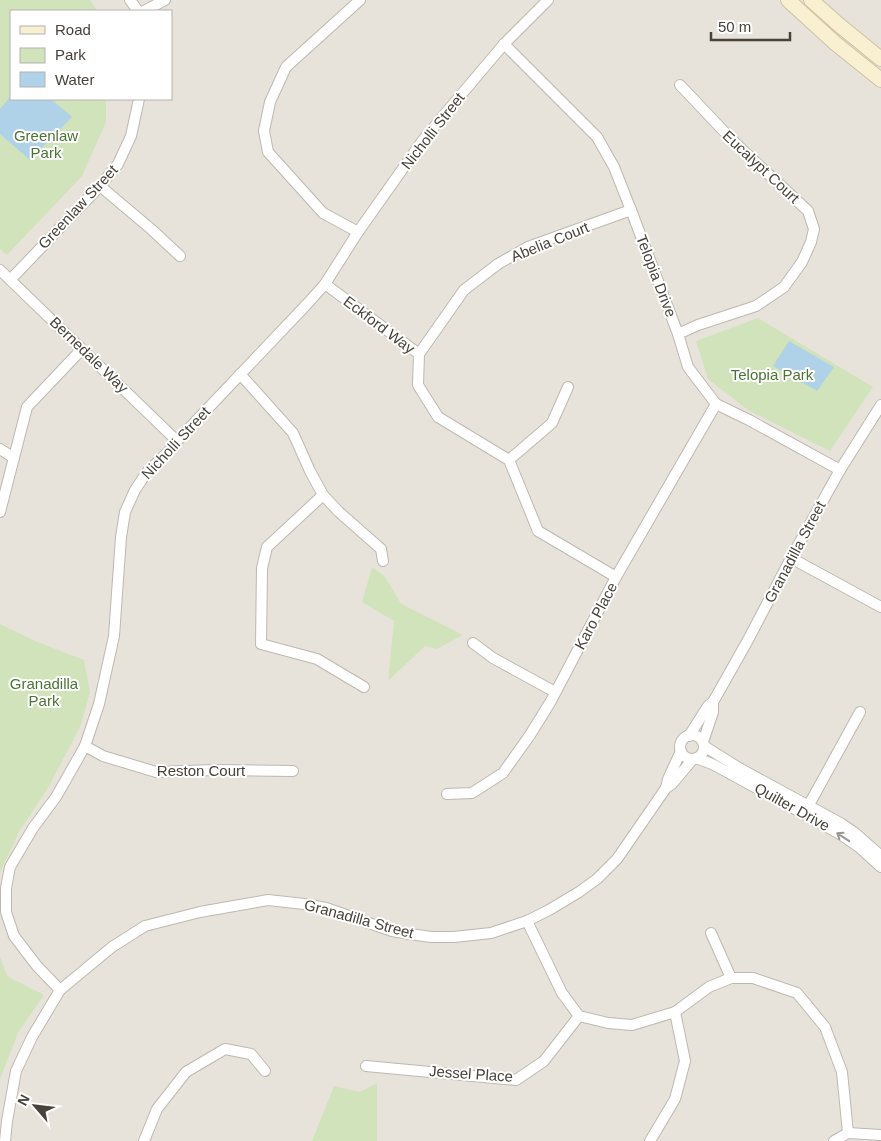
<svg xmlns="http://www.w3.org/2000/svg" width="881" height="1141" viewBox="0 0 881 1141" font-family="Arial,sans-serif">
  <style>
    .residential { fill: #e7e3db; fill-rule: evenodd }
    .green { fill: #d1e3ba }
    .water { fill: #b0d2e8 }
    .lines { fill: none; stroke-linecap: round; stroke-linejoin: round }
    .street-casing { stroke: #beb9af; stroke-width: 12 }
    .secondary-casing { stroke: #cec2a1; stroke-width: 16 }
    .street { stroke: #fff; stroke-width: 10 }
    .secondary { stroke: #f9efd1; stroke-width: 14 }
    .oneway { stroke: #9a9793 }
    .labels { text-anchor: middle; stroke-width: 4; stroke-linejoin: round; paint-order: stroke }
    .street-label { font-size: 15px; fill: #48423a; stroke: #fff }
    .park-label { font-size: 15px; fill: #4c7334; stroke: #fff }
  </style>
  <rect width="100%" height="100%" fill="#f4f1ec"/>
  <!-- residential -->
  <path class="residential" d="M0,0H881V1141H0ZM11,11H171V99H11Z"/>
  <!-- green -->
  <g class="green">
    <polygon points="0,0 90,0 97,11 11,11 11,99 106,99 106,122 82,176 7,255 0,249"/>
    <polygon points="758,318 873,387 830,451 748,410 708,379 696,341"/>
    <polygon points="372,567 382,574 386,578 401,604 463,635 437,649 425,646 388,681 394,621 362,602"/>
    <polygon points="0,624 35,641 84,660 90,692 81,725 48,788 20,830 0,872"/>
    <polygon points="0,957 7,976 44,995 18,1033 0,1079"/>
    <polygon points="377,1083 377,1141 312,1141 334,1086 360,1092"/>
  </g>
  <!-- water -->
  <g class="water">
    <polygon points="11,96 11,99 51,99 72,117 30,160 0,134 0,109"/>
    <polygon points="789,341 834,367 817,391 773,366"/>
  </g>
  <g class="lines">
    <defs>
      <g id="street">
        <polyline points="130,0 138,11"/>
        <polyline points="144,11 165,0"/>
        <polyline points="504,44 597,137 614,167 631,210 678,334 688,367 716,404 749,420 840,470"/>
        <polyline points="100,186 151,229 180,256"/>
        <polyline points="358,232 323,213 268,152 264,131 270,102 286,67 360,0"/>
        <polyline points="0,270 177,441"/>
        <polyline points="11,279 100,186 118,164 131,136 139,99"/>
        <polyline points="325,284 419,354 418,385 438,417 509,460 538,531 616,577"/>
        <polyline points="678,334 698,325 756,306 784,287 802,262 811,242 814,229 808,211 733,141 680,85"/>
        <polyline points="419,354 464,290 498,264 528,247 631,210"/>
        <polyline points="240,374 293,433 310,471 323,495 339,512 381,549 383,561"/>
        <polyline points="0,449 14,458"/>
        <polyline points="509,460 552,423 568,387"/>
        <polyline points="323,495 267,547 262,568 261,644 317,659 364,687"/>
        <polyline points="0,512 27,407 82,349"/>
        <polyline points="791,558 881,607"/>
        <polyline points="473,643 493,658 555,692"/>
        <circle cx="692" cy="747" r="12"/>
        <polyline points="689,736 708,706 713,702 748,640 791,558 840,470 881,405"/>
        <polyline points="703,742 713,712 713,702"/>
        <polyline points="85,746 103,756 156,772 215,770 293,771"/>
        <polyline points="704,746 739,768 842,824 855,833 881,856"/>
        <polyline points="696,758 712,764 729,773 840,834 859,847 881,867"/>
        <polyline points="666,788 672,784 693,759"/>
        <polyline points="447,794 472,793 503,773 530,735 551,701 616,577 716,404"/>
        <polyline points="805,812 860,712"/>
        <polyline points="527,921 562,993 579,1016 608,1023 632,1025 675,1012 709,987 731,978 753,978 797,993 825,1027 842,1072 848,1133"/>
        <polyline points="711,933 731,978"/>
        <polyline points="60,990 37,966 14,936 6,912 6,888 10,867 33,828 56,797 85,746 99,704 114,636 121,537 125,512 135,490 147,472 169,451 177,441 308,303 325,284 358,232 423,140 504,44 548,0"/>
        <polyline points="366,1066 516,1080 544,1061 579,1016"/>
        <polyline points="5,1141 7,1121 16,1071 32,1037 60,990 112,947 145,926 200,912 268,900 304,904 326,908 392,931 410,934 431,937 454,937 491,933 527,921 549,910 579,892 597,879 617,859 666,788 668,779 681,751"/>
        <polyline points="144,1141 157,1109 186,1072 225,1049 251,1054 265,1071"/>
        <polyline points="650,1141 675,1099 685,1061 675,1012"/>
        <polyline points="834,1141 848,1133 881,1135"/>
      </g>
      <g id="secondary">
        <polyline points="788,0 835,43 881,80"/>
        <polyline points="811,0 838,24 881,59"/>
      </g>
    </defs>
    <!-- street casing -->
    <use href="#street" class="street-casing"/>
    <!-- secondary casing -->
    <use href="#secondary" class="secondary-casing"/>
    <!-- street -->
    <use href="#street" class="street"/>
    <!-- secondary -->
    <use href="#secondary" class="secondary"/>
  </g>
  <!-- one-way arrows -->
  <defs><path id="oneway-shaft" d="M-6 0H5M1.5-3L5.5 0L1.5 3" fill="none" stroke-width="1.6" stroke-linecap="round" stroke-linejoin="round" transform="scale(1.25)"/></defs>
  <use class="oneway" href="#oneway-shaft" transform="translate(843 837) rotate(-147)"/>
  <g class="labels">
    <!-- street labels -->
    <g class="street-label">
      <text transform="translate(433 131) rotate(-52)" y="5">Nicholli Street</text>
      <text transform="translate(761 167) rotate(43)" y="5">Eucalypt Court</text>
      <text transform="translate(78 207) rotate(-47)" y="5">Greenlaw Street</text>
      <text transform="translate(550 242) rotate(-22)" y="5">Abelia Court</text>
      <text transform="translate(656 276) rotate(69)" y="5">Telopia Drive</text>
      <text transform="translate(379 325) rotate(37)" y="5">Eckford Way</text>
      <text transform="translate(89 355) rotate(44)" y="5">Bernedale Way</text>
      <text transform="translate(176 443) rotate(-47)" y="5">Nicholli Street</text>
      <text transform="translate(795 552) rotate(-62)" y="5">Granadilla Street</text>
      <text transform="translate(596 616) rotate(-62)" y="5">Karo Place</text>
      <text x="201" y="776">Reston Court</text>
      <text transform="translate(792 807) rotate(29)" y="5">Quilter Drive</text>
      <text transform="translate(359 919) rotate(15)" y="5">Granadilla Street</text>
      <text transform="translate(471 1074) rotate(4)" y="5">Jessel Place</text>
    </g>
    <!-- park labels -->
    <g class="park-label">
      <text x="46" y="141">Greenlaw<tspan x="46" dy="17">Park</tspan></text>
      <text x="772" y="380">Telopia Park</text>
      <text x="44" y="689">Granadilla<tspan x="44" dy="17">Park</tspan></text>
    </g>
  </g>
  <!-- legend -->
  <rect x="10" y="10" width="162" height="90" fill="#ffffff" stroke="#b6b3b0"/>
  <rect x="20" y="26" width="25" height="8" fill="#f9efd1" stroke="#b6b3b0"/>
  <text x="55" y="35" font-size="15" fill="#48423a">Road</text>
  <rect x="20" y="48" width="25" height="15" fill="#d1e3ba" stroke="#b6b3b0"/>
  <text x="55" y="60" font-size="15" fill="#48423a">Park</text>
  <rect x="20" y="72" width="25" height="15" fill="#b0d2e8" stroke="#b6b3b0"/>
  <text x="55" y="85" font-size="15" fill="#48423a">Water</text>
  <!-- north arrow -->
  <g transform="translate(35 1106) rotate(298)" stroke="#ffffff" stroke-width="4" paint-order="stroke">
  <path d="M0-4L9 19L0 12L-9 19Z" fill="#48423a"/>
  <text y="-8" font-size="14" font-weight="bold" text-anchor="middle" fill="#48423a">N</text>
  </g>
  <!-- scale -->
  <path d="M711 32v8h79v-8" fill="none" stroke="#48423a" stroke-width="2.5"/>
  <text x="718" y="32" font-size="15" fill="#48423a" stroke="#ffffff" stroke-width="4" paint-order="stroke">50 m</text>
</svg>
